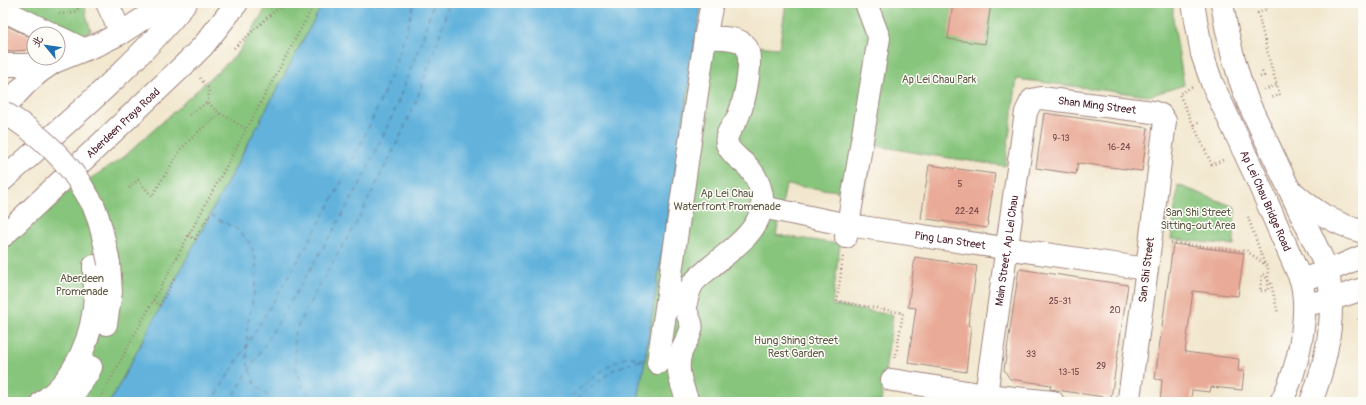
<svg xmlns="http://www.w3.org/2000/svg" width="1366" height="405" viewBox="0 0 1366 405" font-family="Pangolin,'LXGW WenKai TC',sans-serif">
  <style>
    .green { fill: #87c57c; stroke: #687254 }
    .water { fill: #62b2dc; stroke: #566884 }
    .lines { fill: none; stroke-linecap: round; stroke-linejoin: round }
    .ferry { stroke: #545a72; stroke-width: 1; stroke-dasharray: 5 4; stroke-linecap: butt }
    .building { fill: #e9ab97 }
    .minor-casing { stroke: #9e837c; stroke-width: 24 }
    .major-casing { stroke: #9e837c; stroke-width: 24 }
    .path { stroke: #9e837c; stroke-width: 2.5; stroke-dasharray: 1 3; stroke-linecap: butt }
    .minor { stroke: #fff; stroke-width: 22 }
    .major { stroke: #fff; stroke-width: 22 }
    .major-bridge-casing { stroke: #9e837c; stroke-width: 24; stroke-linecap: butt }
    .major-bridge { stroke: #fff; stroke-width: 22 }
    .labels { text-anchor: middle; stroke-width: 3; stroke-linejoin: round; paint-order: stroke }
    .number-label { font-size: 9px; fill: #724246 }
    .park-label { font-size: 11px; fill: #5f5947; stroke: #fdfcf7 }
    .street-label { font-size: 11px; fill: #4a1f2b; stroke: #fdfcf7 }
  </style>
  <rect width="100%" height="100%" fill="#fdfcf7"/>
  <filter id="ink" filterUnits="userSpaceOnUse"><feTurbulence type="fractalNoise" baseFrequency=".025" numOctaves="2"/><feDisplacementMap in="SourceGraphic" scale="8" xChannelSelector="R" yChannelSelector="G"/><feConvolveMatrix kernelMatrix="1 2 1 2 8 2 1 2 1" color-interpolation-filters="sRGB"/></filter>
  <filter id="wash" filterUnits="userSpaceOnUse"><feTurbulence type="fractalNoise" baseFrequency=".012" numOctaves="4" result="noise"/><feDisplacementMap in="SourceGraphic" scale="16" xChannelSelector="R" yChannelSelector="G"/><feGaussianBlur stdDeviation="0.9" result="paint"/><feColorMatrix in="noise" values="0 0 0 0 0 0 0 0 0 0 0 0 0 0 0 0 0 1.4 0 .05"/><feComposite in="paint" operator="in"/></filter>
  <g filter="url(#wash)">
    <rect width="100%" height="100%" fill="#f2e7ce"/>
    <!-- green -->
    <g class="green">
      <polygon points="12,3 85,3 86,14 91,31 79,36"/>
      <polygon points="269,3 323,3 110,402 3,402 3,249 58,199 124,157 238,53"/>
      <polygon points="786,3 1173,3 1173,18 1184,85 1149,96 1017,79 1005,166 929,155 873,145 865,194 786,185 776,235 840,244 832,305 893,315 881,402 638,402 696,41 779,48"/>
      <polygon points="1178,185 1235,207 1234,245 1171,239"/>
    </g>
    <!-- water -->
    <polygon class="water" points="323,3 702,3 638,402 110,402"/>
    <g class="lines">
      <!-- ferry -->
      <g class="ferry">
        <polyline points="210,215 240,231 251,245 256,260 256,282 247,329 247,362 255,384 274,402"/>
        <path d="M212,402C281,288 357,174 401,47C406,32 410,18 414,3"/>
        <polyline points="230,402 329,238 360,184 395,110 424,34 433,3"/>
        <polyline points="315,402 303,388 296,368 294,335 301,319 320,284 358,220 399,139 417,99 440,34 449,3"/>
        <path d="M565,402C580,389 610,360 629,357C634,357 640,359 645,360L630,363L613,370L573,402"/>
      </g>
    </g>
    <g id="blocks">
      <!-- building -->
      <g class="building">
        <polygon points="953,3 991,3 985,44 948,39"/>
        <polygon points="3,24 32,38 27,50 3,52"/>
        <polygon points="1044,113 1148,128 1142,171 1078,163 1076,174 1036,168"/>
        <polygon points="929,165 995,174 987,228 921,218"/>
        <polygon points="1173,244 1244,253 1238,296 1193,291 1185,352 1239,359 1238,371 1244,371 1242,390 1211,387 1210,392 1192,390 1191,402 1160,402 1162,380 1155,379"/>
        <polygon points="915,257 977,266 968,325 971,326 966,372 908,363 916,308 908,307"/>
        <polygon points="1019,269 1128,285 1111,398 1050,389 1051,385 1010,379 1004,370"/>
      </g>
    </g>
  </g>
  <g filter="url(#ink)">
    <use href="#blocks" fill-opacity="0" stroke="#9e837c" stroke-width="1"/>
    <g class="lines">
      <defs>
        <g id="minor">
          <polyline points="107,3 121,33"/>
          <polyline points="3,10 52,34"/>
          <polyline points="58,37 83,49"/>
          <path d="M3,111C17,91 33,75 54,62"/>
          <path id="s1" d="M762,207L848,225L1147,269"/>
          <polyline points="846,237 879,38 866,3"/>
          <polyline points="1301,280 1328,271 1363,256"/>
          <polyline points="1305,305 1332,299 1363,289"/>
          <polyline points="658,363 705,38 712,3"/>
          <polyline points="892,380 986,395 1053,402"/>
          <path d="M688,402C682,386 675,369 681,352C684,345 689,338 691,330C693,324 689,319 687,313C684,304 687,296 691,287C693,281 700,276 705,272C724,254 757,236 762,207C764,194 758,178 749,168C742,160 731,155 727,144C724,134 734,125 738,117C744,103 756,54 744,44C734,36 717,38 705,38"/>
          <path id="s2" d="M985,402L1026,112L1032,100L1041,98L1153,112L1161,115L1165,121L1147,269L1129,398L1127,402"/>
        </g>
        <g id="major">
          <path id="s3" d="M1193,3L1202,54L1212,83L1255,175L1301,280C1310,315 1298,370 1281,402"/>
          <path d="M1222,3C1227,37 1235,69 1248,102L1328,271C1336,315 1327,361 1311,402"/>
          <polyline points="3,65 26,65 54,62 101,43 121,33 167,3"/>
          <path d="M3,180C65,124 133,68 186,3"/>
          <path d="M1294,193C1317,213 1334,223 1363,232"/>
          <path id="s4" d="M3,236L185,64L203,46L237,3"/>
          <polyline points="106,324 111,292 109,263"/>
          <path d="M42,402C77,378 94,334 95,293C95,284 94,275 94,266"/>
          <polyline points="68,402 88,373 91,367"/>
        </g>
      </defs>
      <!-- minor casing -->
      <use href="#minor" class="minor-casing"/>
      <!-- major casing -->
      <use href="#major" class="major-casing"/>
      <!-- path -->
      <g class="path">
        <polyline points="1269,3 1267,9 1258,13 1271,66 1280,95 1270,98"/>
        <path d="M59,13C69,14 77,15 81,3"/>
        <polyline points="234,48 278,8 313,5"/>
        <polyline points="1260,77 1264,76 1261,69"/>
        <polyline points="200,78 209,89 208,102 215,110 246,129"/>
        <polyline points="1192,87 1179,94 1212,165 1225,159"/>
        <polyline points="1264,90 1277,85"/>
        <polyline points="189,115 208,102"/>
        <polyline points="1194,125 1200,122"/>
        <polyline points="129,188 138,180 152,196 181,149 199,131 221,113"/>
        <polyline points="1248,217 1265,265"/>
        <polyline points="188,235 195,239 209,215 210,215"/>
        <polyline points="1171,243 1247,251 1268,267 1268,290 1260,291 1262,274 1264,275 1271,284"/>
        <polyline points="843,257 837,301 903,313 895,360"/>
        <polyline points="1271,283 1278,314"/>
        <polyline points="153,301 160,305 174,280 175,281"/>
        <polyline points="1358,320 1363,316"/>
        <polyline points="98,402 315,3"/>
      </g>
      <!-- minor -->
      <use href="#minor" class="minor"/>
      <!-- major -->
      <use href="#major" class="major"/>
      <defs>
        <path id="major-bridge" d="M3,112C37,132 67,159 86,193C89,198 93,204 95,209C102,227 105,245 109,263"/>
      </defs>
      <!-- major-bridge casing -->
      <use href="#major-bridge" class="major-bridge-casing"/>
      <!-- major-bridge -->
      <use href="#major-bridge" class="major-bridge"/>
    </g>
  </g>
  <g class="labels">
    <!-- number labels -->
    <g class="number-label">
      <text x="1061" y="141">9-13</text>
      <text x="1119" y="150">16-24</text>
      <text x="960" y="187">5</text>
      <text x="967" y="214">22-24</text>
      <text x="1060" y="304">25-31</text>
      <text x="1115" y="313">20</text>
      <text x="1031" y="357">33</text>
      <text x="1101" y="369">29</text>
      <text x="1069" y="375">13-15</text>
    </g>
    <!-- park labels -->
    <g class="park-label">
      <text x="939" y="83">Ap Lei Chau Park</text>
      <text x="727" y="197">Ap Lei Chau<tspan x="727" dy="13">Waterfront Promenade</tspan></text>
      <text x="1198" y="216">San Shi Street<tspan x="1198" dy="13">Sitting-out Area</tspan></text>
      <text x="82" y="282">Aberdeen<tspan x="82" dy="13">Promenade</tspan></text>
      <text x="796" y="344">Hung Shing Street<tspan x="796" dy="13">Rest Garden</tspan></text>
    </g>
    <!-- street labels -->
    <g class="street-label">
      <text dy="4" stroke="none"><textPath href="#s2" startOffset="372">Shan Ming Street</textPath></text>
      <text dy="4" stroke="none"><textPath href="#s4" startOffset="165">Aberdeen Praya Road</textPath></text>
      <text dy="4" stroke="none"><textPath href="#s3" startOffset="212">Ap Lei Chau Bridge Road</textPath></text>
      <text dy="4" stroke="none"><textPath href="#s1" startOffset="191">Ping Lan Street</textPath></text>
      <text dy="4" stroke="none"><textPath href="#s2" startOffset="153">Main Street, Ap Lei Chau</textPath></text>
      <text transform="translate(1146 270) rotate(-83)" y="4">San Shi Street</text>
    </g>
  </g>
  <!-- margin -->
  <rect width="1366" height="405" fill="none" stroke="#fdfcf7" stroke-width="16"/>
  <!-- north arrow -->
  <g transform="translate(46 46) rotate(299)"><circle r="19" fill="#fdfcf7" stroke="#b5a4a5"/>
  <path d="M0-3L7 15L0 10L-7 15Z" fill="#1f6fb2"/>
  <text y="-6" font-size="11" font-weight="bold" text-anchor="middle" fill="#4a1f2b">北</text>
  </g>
</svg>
